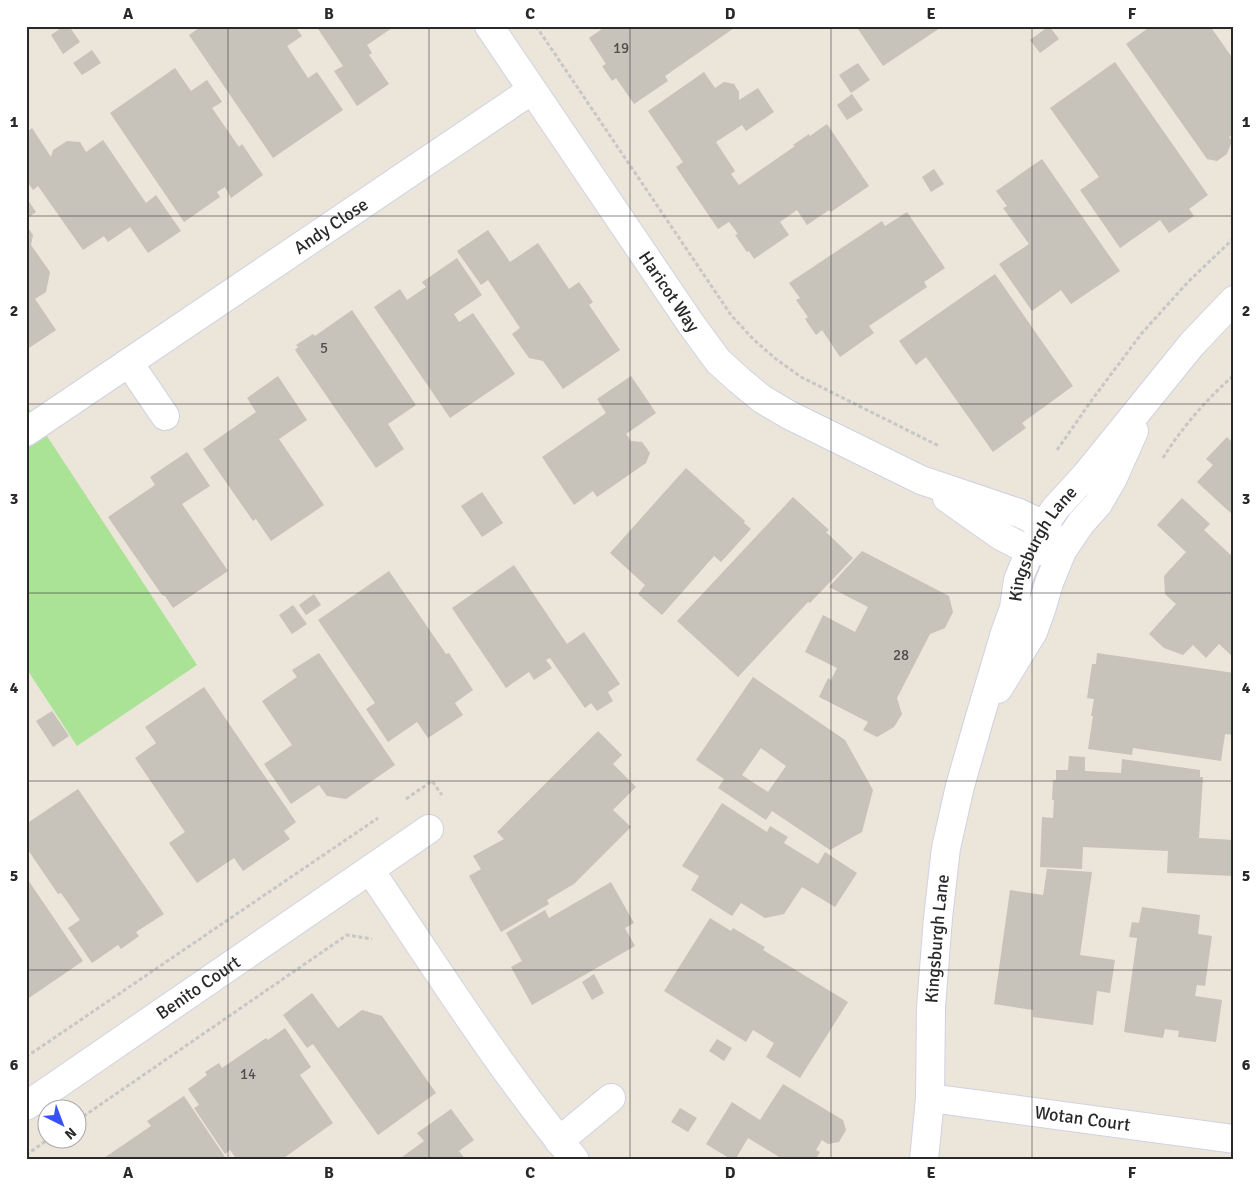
<svg xmlns="http://www.w3.org/2000/svg" width="1260" height="1186" viewBox="0 0 1260 1186" font-family="Signika,sans-serif">
  <style>
    .green { fill: #abe396 }
    .building { fill: #c7c2ba; fill-rule: evenodd }
    .lines { fill: none; stroke-linecap: round; stroke-linejoin: round }
    .minor-casing { stroke: #d0d2e2; stroke-width: 30 }
    .path { stroke: #c7c7c7; stroke-width: 3; stroke-dasharray: 4 2.5; stroke-linecap: butt }
    .minor { stroke: #fff; stroke-width: 28 }
    .grid { fill: none; stroke: #292929; stroke-width: 1; stroke-opacity: 0.55 }
    .labels { text-anchor: middle; stroke-width: 4; stroke-linejoin: round; paint-order: stroke }
    .number-label { font-size: 15px; fill: #504f4d }
    .street-label { font-size: 18px; fill: #292929; stroke: #fff }
    .neatline { fill: none; stroke: #292929; stroke-width: 2 }
    .grid-label { font-size: 16px; text-anchor: middle; font-weight: bold; fill: #292929 }
  </style>
  <rect width="100%" height="100%" fill="#ece5da"/>
  <!-- green -->
  <polygon class="green" points="26,404 197,665 77,746 26,668"/>
  <!-- building -->
  <g class="building">
    <polygon points="64,26 69,26 80,42 63,54 51,35"/>
    <polygon points="202,26 295,26 302,36 287,46 308,78 317,72 343,110 273,158 189,35"/>
    <polygon points="316,26 395,26 367,45 372,53 369,55 389,84 357,106 334,71 343,66"/>
    <polygon points="606,26 737,26 665,76 668,81 634,104 616,78 612,81 602,66 606,64 589,38"/>
    <polygon points="856,26 943,26 883,66"/>
    <polygon points="1049,26 1059,39 1040,53 1030,40"/>
    <polygon points="1151,26 1210,26 1234,60 1234,134 1229,137 1232,141 1227,154 1217,161 1207,159 1126,44"/>
    <polygon points="92,50 101,63 82,75 73,63"/>
    <polygon points="1115,62 1208,195 1189,209 1194,216 1169,233 1160,220 1120,248 1080,190 1099,177 1050,108"/>
    <polygon points="858,63 870,80 851,93 839,75"/>
    <polygon points="175,68 191,91 207,80 222,102 212,108 239,147 242,144 263,175 231,198 225,187 217,192 220,197 184,222 110,113"/>
    <polygon points="704,72 715,88 724,82 734,84 739,92 739,100 758,88 774,112 746,131 742,125 716,142 735,171 731,174 739,185 795,146 793,145 809,134 810,136 827,124 869,186 831,212 829,210 807,225 797,210 780,222 789,235 754,259 749,251 747,252 735,235 738,234 729,222 718,229 676,167 683,162 648,111"/>
    <polygon points="852,94 863,110 847,120 837,105"/>
    <polygon points="32,128 51,157 53,150 67,141 80,142 86,152 103,140 146,203 156,195 181,231 148,253 130,227 108,242 104,236 83,250 38,186 33,190 26,180 26,133"/>
    <polygon points="1042,159 1120,271 1071,304 1061,290 1032,311 999,264 1029,244 1003,208 1007,206 996,191"/>
    <polygon points="934,169 944,184 931,192 922,177"/>
    <polygon points="26,197 36,212 26,219"/>
    <polygon points="907,212 945,268 924,282 927,287 869,326 874,333 840,357 822,330 816,335 805,319 808,317 796,300 800,298 789,283 882,221 885,226"/>
    <polygon points="26,225 33,235 31,245 50,272 46,292 35,299 56,330 26,350"/>
    <polygon points="488,230 510,262 538,243 569,289 579,282 593,302 589,305 620,350 563,389 543,361 529,358 512,334 520,328 488,280 481,285 457,251"/>
    <polygon points="457,258 482,295 454,314 459,322 473,313 515,374 450,418 374,307 400,289 407,300 426,287 422,282"/>
    <polygon points="995,274 1073,386 1022,423 1026,428 993,452 926,357 916,365 899,341"/>
    <polygon points="352,310 416,405 388,424 404,449 376,468 295,350 298,347 296,345 313,334 315,336"/>
    <polygon points="278,376 307,420 279,439 324,505 271,541 256,519 253,521 203,449 256,412 247,398"/>
    <polygon points="631,376 656,413 626,434 631,441 642,442 650,453 646,463 597,497 593,491 574,505 542,457 606,413 597,399"/>
    <polygon points="1227,437 1234,444 1234,516 1197,482 1213,465 1206,459"/>
    <polygon points="187,452 210,486 182,504 228,571 173,608 165,596 162,595 108,517 155,485 150,477"/>
    <polygon points="686,468 745,521 744,523 751,529 721,562 714,556 662,615 638,594 645,585 610,553"/>
    <polygon points="482,492 503,523 482,537 461,506"/>
    <polygon points="793,497 829,530 826,532 853,558 810,603 808,602 738,677 677,621"/>
    <polygon points="1182,498 1210,524 1204,530 1234,558 1234,658 1219,644 1206,658 1193,645 1183,655 1164,648 1149,634 1176,604 1165,594 1164,576 1186,552 1157,525"/>
    <polygon points="862,551 949,596 953,612 945,628 930,634 897,698 902,714 894,727 877,737 863,730 868,722 819,697 828,678 831,680 837,668 805,652 823,615 855,632 868,607 829,587"/>
    <polygon points="514,565 567,644 584,632 620,684 608,692 613,701 597,711 591,703 585,708 550,658 546,660 552,668 534,680 529,672 506,688 452,608"/>
    <polygon points="389,571 446,654 449,653 473,690 455,703 463,715 428,738 417,722 388,742 366,709 375,703 318,620"/>
    <polygon points="314,594 321,605 306,615 299,605"/>
    <polygon points="293,605 307,624 292,634 279,615"/>
    <polygon points="319,653 395,765 346,799 327,796 319,785 291,804 264,764 292,745 262,701 297,677 292,670"/>
    <polygon points="1097,653 1234,673 1234,735 1225,734 1221,761 1133,748 1132,755 1088,749 1093,716 1091,716 1094,699 1087,698 1092,664 1096,664"/>
    <path d="M753,677L845,740L873,790L862,832L830,850L772,811L766,820L718,788L724,779L696,760ZM761,748L786,766L768,792L742,775Z"/>
    <polygon points="204,687 296,822 284,831 290,839 243,871 234,858 197,883 169,843 185,832 135,758 156,743 145,727"/>
    <polygon points="52,711 69,736 53,747 36,721"/>
    <polygon points="598,731 622,755 613,764 636,787 613,810 631,827 574,884 547,900 549,904 501,932 469,876 481,869 473,856 504,839 497,832"/>
    <polygon points="1069,756 1085,757 1085,771 1121,773 1122,759 1200,770 1200,777 1203,777 1199,838 1234,840 1234,876 1167,873 1168,851 1083,847 1082,869 1040,867 1042,817 1053,818 1054,800 1052,800 1053,780 1056,780 1056,770 1068,770"/>
    <polygon points="78,789 164,914 136,932 139,936 121,949 118,945 92,963 68,928 80,920 61,893 58,894 26,847 26,824"/>
    <polygon points="722,803 767,832 770,826 788,837 784,843 818,864 825,852 857,873 835,907 802,887 784,914 765,918 741,903 732,916 691,890 699,876 682,866"/>
    <polygon points="1047,869 1092,872 1080,955 1115,960 1110,993 1097,991 1093,1025 1033,1017 1033,1010 994,1004 1010,890 1043,895"/>
    <polygon points="26,877 83,961 26,1000"/>
    <polygon points="611,882 634,923 625,928 635,946 532,1005 511,967 522,961 506,933 545,910 549,918"/>
    <polygon points="1142,907 1200,915 1198,934 1212,936 1205,986 1197,985 1195,996 1222,1000 1216,1042 1178,1037 1179,1031 1165,1029 1163,1038 1124,1032 1137,938 1129,937 1132,922 1139,923"/>
    <polygon points="710,918 731,931 733,928 765,947 763,950 848,1002 800,1078 766,1057 774,1043 753,1030 746,1042 664,991"/>
    <polygon points="594,974 604,993 592,1000 582,982"/>
    <polygon points="312,993 338,1028 362,1010 382,1016 436,1093 378,1135 313,1044 307,1048 283,1015"/>
    <polygon points="285,1028 311,1067 300,1075 333,1123 281,1160 237,1160 230,1150 225,1154 194,1108 199,1105 188,1089 207,1075 205,1072 219,1063 222,1068 266,1038 268,1040"/>
    <polygon points="717,1039 732,1048 724,1061 709,1051"/>
    <polygon points="1233,1055 1234,1055 1234,1070 1231,1069"/>
    <polygon points="783,1084 843,1120 846,1130 839,1142 828,1144 822,1140 816,1150 820,1152 815,1160 777,1160 779,1157 748,1138 735,1160 732,1160 706,1144 732,1102 760,1120"/>
    <polygon points="184,1096 225,1157 221,1160 101,1160 151,1126 147,1121"/>
    <polygon points="680,1108 697,1118 688,1132 671,1122"/>
    <polygon points="451,1109 474,1140 459,1151 466,1160 398,1160 424,1141 417,1133"/>
  </g>
  <g class="lines">
    <defs>
      <g id="minor">
        <path id="s1" d="M489,26L691,324L718,361L739,380L762,399L789,415L921,480L1019,513L1044,525L1062,551"/>
        <polyline points="129,363 165,416"/>
        <path id="s2" d="M26,432L532,90"/>
        <polyline points="947,498 1001,536 1030,551 1048,551"/>
        <polyline points="998,689 1033,632 1041,610 1049,583 1062,551 1081,523 1098,504 1113,478 1134,431"/>
        <path d="M370,870C436,968 500,1069 575,1160"/>
        <path id="s3" d="M930,1098L1234,1139"/>
        <path id="s4" d="M26,1106L429,829"/>
        <polyline points="559,1141 611,1098"/>
        <path id="s5" d="M924,1160L930,1098L931,1007L938,918L946,848L960,786L979,720L1005,633L1014,608L1018,580L1030,551L1044,525L1055,509L1086,475L1192,344L1234,300"/>
      </g>
    </defs>
    <!-- minor casing -->
    <use href="#minor" class="minor-casing"/>
    <!-- path -->
    <g class="path">
      <polyline points="536,26 731,315 753,339 776,359 801,377 939,446"/>
      <polyline points="1057,450 1094,397 1142,333 1188,282 1234,238"/>
      <path d="M1163,458C1182,427 1207,399 1234,375"/>
      <polyline points="406,799 432,781 442,795"/>
      <polyline points="26,1057 378,818"/>
      <polyline points="78,1120 347,935 372,939"/>
      <polyline points="26,1155 50,1138"/>
    </g>
    <!-- minor -->
    <use href="#minor" class="minor"/>
  </g>
  <!-- grid -->
  <path class="grid" d="M228,26V1160M429,26V1160M630,26V1160M831,26V1160M1032,26V1160M26,216H1234M26,404H1234M26,593H1234M26,781H1234M26,970H1234"/>
  <g class="labels">
    <!-- number labels -->
    <g class="number-label">
      <text x="621" y="53">19</text>
      <text x="324" y="353">5</text>
      <text x="901" y="660">28</text>
      <text x="248" y="1079">14</text>
    </g>
    <!-- street labels -->
    <g class="street-label">
      <text dy="6" stroke="none"><textPath href="#s2" startOffset="368">Andy Close</textPath></text>
      <text dy="6" stroke="none"><textPath href="#s1" startOffset="321">Haricot Way</textPath></text>
      <text dy="6" stroke="none"><textPath href="#s5" startOffset="634">Kingsburgh Lane</textPath></text>
      <text dy="6" stroke="none"><textPath href="#s5" startOffset="222">Kingsburgh Lane</textPath></text>
      <text dy="6" stroke="none"><textPath href="#s4" startOffset="209">Benito Court</textPath></text>
      <text dy="6" stroke="none"><textPath href="#s3" startOffset="154">Wotan Court</textPath></text>
    </g>
  </g>
  <!-- border -->
  <rect width="1260" height="1186" fill="none" stroke="#ffffff" stroke-width="55"/>
  <!-- north arrow -->
  <g transform="translate(62 1124) rotate(138)"><circle r="24" fill="#ffffff" stroke="#a9a9a9"/>
  <path d="M0-4L9 19L0 12L-9 19Z" fill="#3750fc"/>
  <text y="-8" font-size="14" font-weight="bold" text-anchor="middle" fill="#292929">N</text>
  </g>
  <rect x="28" y="28" width="1204" height="1130" class="neatline"/>
  <g class="grid-label">
    <text x="128" y="19">A</text>
    <text x="329" y="19">B</text>
    <text x="530" y="19">C</text>
    <text x="730" y="19">D</text>
    <text x="931" y="19">E</text>
    <text x="1132" y="19">F</text>
    <text x="14" y="127">1</text>
    <text x="1246" y="127">1</text>
    <text x="14" y="316">2</text>
    <text x="1246" y="316">2</text>
    <text x="14" y="504">3</text>
    <text x="1246" y="504">3</text>
    <text x="14" y="693">4</text>
    <text x="1246" y="693">4</text>
    <text x="14" y="881">5</text>
    <text x="1246" y="881">5</text>
    <text x="14" y="1070">6</text>
    <text x="1246" y="1070">6</text>
    <text x="128" y="1178">A</text>
    <text x="329" y="1178">B</text>
    <text x="530" y="1178">C</text>
    <text x="730" y="1178">D</text>
    <text x="931" y="1178">E</text>
    <text x="1132" y="1178">F</text>
  </g>
</svg>
